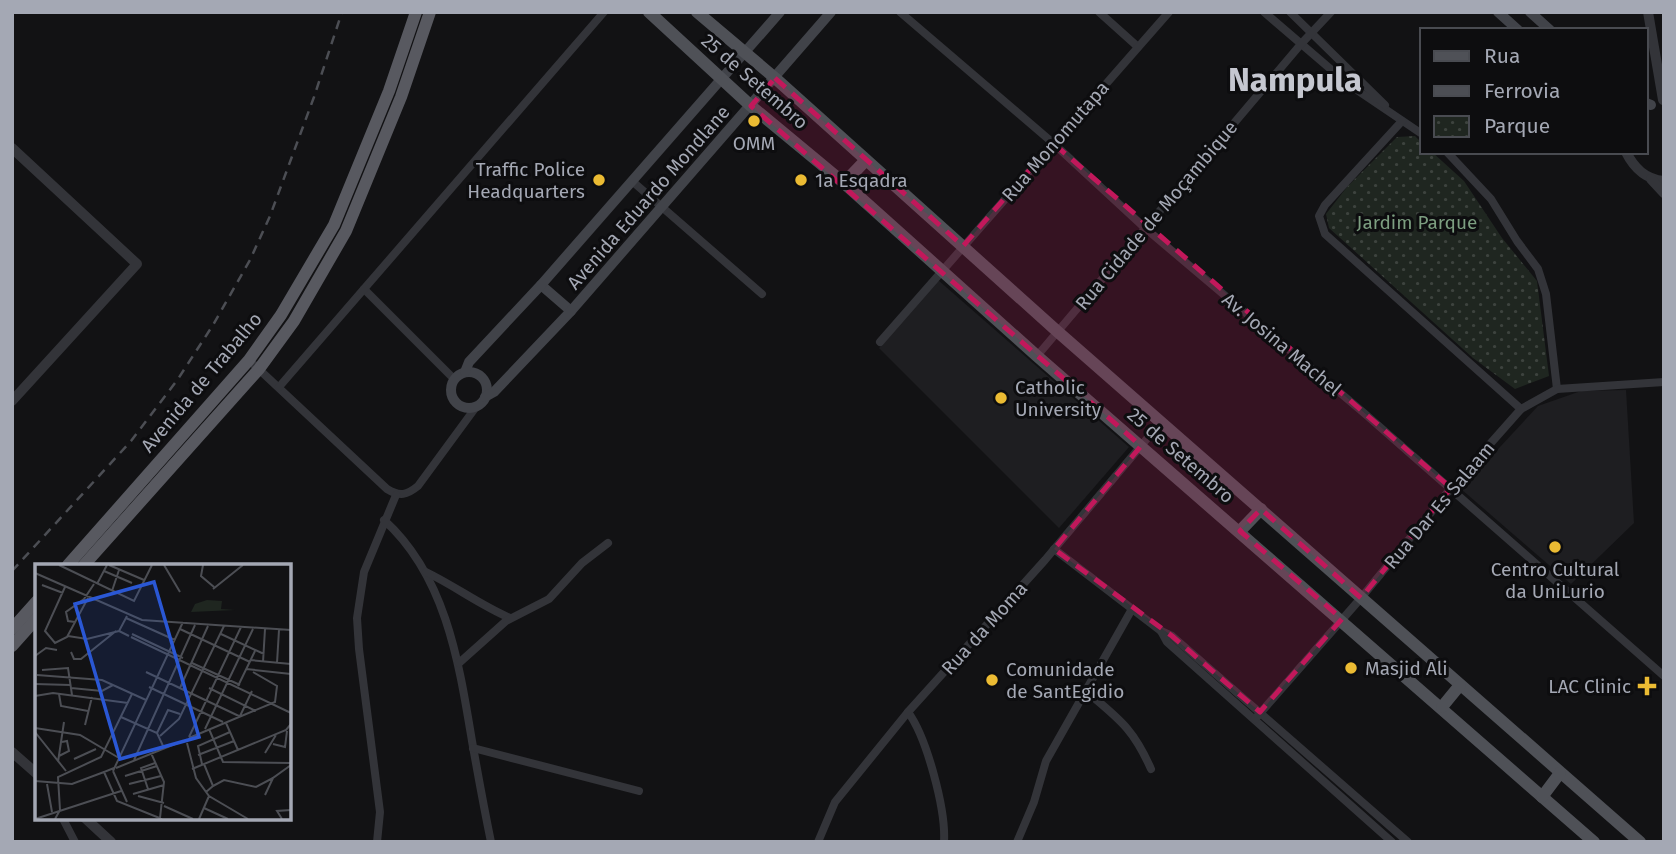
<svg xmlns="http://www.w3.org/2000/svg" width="1676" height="854" viewBox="0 0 1676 854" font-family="'Fira Sans',sans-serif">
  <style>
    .built { fill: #1e1e21 }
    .park { fill: url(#park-dots) }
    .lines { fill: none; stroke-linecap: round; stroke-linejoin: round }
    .minor { stroke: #333439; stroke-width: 8 }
    .tertiary { stroke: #333439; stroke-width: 10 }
    .secondary { stroke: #414349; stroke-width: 10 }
    .primary { stroke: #4f5157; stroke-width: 12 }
    .trunk { stroke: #585960; stroke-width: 12 }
    .rail { stroke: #4c4e54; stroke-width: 2.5; stroke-dasharray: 9 7; stroke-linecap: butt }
    .marked { fill: #c2185b; fill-opacity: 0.2; stroke: #c2185b; stroke-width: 5; stroke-dasharray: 14 9; stroke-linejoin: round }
    .poi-dot { fill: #ebbb33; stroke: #0d0d0f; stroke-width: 2.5 }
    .labels { text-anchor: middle; stroke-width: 6; stroke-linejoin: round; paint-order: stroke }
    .street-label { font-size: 19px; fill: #a4a8b4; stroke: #0d0d0f }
    .poi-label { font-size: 19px; fill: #a4a8b4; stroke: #0d0d0f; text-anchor: start }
    .park-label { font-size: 19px; fill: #7c9e80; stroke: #0d0d0f }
    .town-label { font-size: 33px; font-weight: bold; fill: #c5c7d0; stroke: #0d0d0f }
    .inset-road { fill: none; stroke: #4c4e54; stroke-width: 2 }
    .view { fill: #2a57d4; fill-opacity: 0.15; stroke: #2a57d4; stroke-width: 3.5 }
    .inset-edge { fill: none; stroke: #a4a8b4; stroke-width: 3.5 }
  </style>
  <defs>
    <pattern id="park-dots" width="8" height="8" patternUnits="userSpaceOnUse" patternTransform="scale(1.75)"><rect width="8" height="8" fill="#1f2620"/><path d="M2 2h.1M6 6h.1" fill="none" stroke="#3d433e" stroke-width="1.8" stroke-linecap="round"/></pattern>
  </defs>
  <rect width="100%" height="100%" fill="#121214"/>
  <!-- built -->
  <g class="built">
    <polygon points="938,280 1129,447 1059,528 879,348"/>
    <polygon points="1626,390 1634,523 1571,584 1461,489 1538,406 1581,391"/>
  </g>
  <!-- park -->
  <polygon class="park" points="1415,136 1422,143 1422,152 1432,152 1464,181 1502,238 1537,281 1549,376 1515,389 1473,358 1329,228 1326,214 1347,187 1397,137"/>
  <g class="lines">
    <!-- minor -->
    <g class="minor">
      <polyline points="900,12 1053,143 1145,228 1364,413 1664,676"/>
      <polyline points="1099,12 1138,47"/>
      <polyline points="1264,12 1348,84 1422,134"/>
      <polyline points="1290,12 1385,105"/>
      <polyline points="1402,121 1325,205 1319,216 1325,234 1521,409"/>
      <polyline points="1447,152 1491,199 1517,241 1538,269 1546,294 1557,389"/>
      <polyline points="632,181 762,294"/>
      <polyline points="364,289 454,379"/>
      <polyline points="880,342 1169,12"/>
      <polyline points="1037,356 1301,44 1331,12"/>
      <path d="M249,360L387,489C400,497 407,495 418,486L476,407"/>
      <polyline points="279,387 604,12"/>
      <path d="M384,520C446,576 459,663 472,741C478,775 484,808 491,842"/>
      <polyline points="1054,549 1161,631 1172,636 1408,842"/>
      <path d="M426,572C455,586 480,605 510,618"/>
      <polyline points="1161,631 1167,642 1392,842"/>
      <polyline points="459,663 506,621 549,599 582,563 608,543"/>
      <path d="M1086,691C1119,719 1133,728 1151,769"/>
      <path d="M908,712C927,738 946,810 944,842"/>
      <polyline points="1255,719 1361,598 1451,488 1521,409 1557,389 1664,382"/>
      <polyline points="473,748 639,791"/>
      <polyline points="62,817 75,842"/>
      <polyline points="377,842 380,812 359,649 357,618 364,572 396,495"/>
      <polyline points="818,842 835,802 908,712 1045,560 1161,422"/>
      <polyline points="1017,842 1034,802 1046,761 1132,609"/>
    </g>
    <!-- tertiary -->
    <g class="tertiary">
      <polyline points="1648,12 1663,100"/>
      <polyline points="12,148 137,264 12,401"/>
      <path d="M1626,152C1634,168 1645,179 1664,181"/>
      <polyline points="1651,179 1664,193"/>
      <polyline points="12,752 37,774"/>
      <polyline points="84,817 111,842"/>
    </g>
    <!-- secondary -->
    <g class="secondary">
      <polyline points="1498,12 1518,30"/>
      <polyline points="1530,12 1550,30"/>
      <polyline points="1646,103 1651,105"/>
      <polyline points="541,285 571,311"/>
      <circle cx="469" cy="390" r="18"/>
      <polyline points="465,372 469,362 541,285 780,12"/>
      <polyline points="485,397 494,392 571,311 831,12"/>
    </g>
    <!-- primary -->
    <g class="primary">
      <polyline points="649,12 751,106 844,183 1037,356 1594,842"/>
      <polyline points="697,12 775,78 1058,332 1640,842"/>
      <polyline points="844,183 866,160"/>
      <polyline points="1240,531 1261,509"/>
      <polyline points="1442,707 1460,685"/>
      <polyline points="1542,797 1560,773"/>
    </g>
    <!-- trunk -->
    <g class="trunk">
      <polyline points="68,565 249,360 281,315 334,225 389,91 416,12"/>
      <polyline points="84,565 259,369 294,321 346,231 401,97 430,12"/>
      <polyline points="12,629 37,601"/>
      <polyline points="12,646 37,618"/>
    </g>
    <!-- rail -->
    <polyline class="rail" points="12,571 131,441 178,379 213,325 250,260 270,216 314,97 342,12"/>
  </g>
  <!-- marked area -->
  <path class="marked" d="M775,78L963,246L1053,143L1451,488L1361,598L1261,509L1240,531L1342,619L1260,712L1172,636L1054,549L1141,446L751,106Z"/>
  <!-- markers -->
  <g class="poi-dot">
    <circle cx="754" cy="121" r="7"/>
    <circle cx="599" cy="180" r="7"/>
    <circle cx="801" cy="180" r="7"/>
    <circle cx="1001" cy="398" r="7"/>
    <circle cx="1555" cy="547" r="7"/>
    <circle cx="1351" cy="668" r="7"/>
    <circle cx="992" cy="680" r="7"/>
    <path d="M1643.5 675.5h7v7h7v7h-7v7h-7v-7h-7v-7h7z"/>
  </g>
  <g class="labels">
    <!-- street labels -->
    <g class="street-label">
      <text transform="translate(755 81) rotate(41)" y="7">25 de Setembro</text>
      <text transform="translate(1055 141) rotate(-49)" y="7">Rua Monomutapa</text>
      <text transform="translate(648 197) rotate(-49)" y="7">Avenida Eduardo Mondlane</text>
      <text transform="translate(1156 215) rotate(-50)" y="7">Rua Cidade de Moçambique</text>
      <text transform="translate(1282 344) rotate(40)" y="7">Av. Josina Machel</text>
      <text transform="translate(201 382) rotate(-50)" y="7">Avenida de Trabalho</text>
      <text transform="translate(1181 455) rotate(41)" y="7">25 de Setembro</text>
      <text transform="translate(1439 505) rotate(-50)" y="7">Rua Dar Es Salaam</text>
      <text transform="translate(984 628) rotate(-48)" y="7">Rua da Moma</text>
    </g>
    <!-- poi labels -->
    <g class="poi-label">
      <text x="754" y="150" text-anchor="middle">OMM</text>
      <text x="585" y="176" text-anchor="end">Traffic Police<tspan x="585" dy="22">Headquarters</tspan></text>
      <text x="815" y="187">1a Esqadra</text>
      <text x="1015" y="394">Catholic<tspan x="1015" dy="22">University</tspan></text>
      <text x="1555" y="576" text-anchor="middle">Centro Cultural<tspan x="1555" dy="22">da UniLurio</tspan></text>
      <text x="1365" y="675">Masjid Ali</text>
      <text x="1006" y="676">Comunidade<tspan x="1006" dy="22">de SantEgidio</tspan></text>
      <text x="1631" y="693" text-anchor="end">LAC Clinic</text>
    </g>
    <!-- park labels -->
    <g class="park-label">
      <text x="1417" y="229">Jardim Parque</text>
    </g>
    <!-- town labels -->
    <g class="town-label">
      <text x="1295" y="91">Nampula</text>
    </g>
  </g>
  <!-- overview -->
  <g transform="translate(35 564)">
    <rect width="256" height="256" fill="#121214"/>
    <path d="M172,36L187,37L186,45L200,46L156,48L160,40Z" fill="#1f2620"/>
    <path class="inset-road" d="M24,1L99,37L117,1M74,1L109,16M129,1L145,28M168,1L166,12L179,23M69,7L97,19M0,9L107,56L256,66M62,20L72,1M7,21L28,29M30,23L10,67L20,79L32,73L53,34M178,25L208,1M77,27L84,6M92,52L84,67L94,72M91,54L140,76M40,58L33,57L31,48L49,35L59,20M145,65L215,98M97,70L148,94M186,70L229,90M33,72L52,75L84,67M96,73L256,149M36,88L39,95H46L81,67M0,92L11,84L22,86M215,96L256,100M228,98L230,65M157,99L205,121M242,99L244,66M211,105L256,110M7,106L33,104L37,131M111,108L206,153M2,111L67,116L111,136M0,120L35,121M203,122L220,87M114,123L188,158M36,124L67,127L78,121M145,124L173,62M174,124L221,147M24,130L26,142L53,147M0,132L18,129L93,139M205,152L217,127M86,153L122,169L129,184M191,159L203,186M50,161L57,133M0,164L45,171L84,194M170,165L218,65M174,165L188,198L256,199M0,168L31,207M122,169L133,146L145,150M125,172L144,155L189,62M154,173L206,63M154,174L240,138L242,122L218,108M152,179L161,214L174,232L213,255M238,180L250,183L252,167M116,189L129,218L125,254M230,189L241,171M163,191L199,177M24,192L34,187L32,177L27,178M39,195L61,185M99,196L160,61M23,198L29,158M167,200L163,182L195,168M169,200L178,222L171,228M79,204L69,208L82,237L127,255M81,204L145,178M157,205L251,166L256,160M78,207L148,58M78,207L92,238M90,212L122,202M0,217L37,220L69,208M12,220L17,248M94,220L126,212M178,222L189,216L221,223L238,214M113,225L106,204L120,199M98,230L129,221M230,231L238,214L256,201M103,232L129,239M129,242L158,255M169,244L193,255M0,255L86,227M20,255L25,246L23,213L66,193L97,130M164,255L174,232M247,255L242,247L256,246"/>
    <path class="view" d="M119,18L164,173L85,195L40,40Z"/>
    <rect width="256" height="256" class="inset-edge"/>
  </g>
  <!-- border -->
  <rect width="1676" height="854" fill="none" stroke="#a4a8b4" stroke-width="28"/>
  <!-- legend -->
  <rect x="1420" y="28" width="228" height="126" fill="#0d0d0f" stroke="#494b51" stroke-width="2"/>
  <rect x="1434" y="51" width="35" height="10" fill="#4f5157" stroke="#494b51" stroke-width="2"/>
  <text x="1484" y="63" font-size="21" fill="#a4a8b4">Rua</text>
  <rect x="1434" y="86" width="35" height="10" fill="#4c4e54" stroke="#494b51" stroke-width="2"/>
  <text x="1484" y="98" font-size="21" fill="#a4a8b4">Ferrovia</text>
  <rect x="1434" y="116" width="35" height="21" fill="url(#park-dots)" stroke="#494b51" stroke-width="2"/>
  <text x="1484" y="133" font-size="21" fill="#a4a8b4">Parque</text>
</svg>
